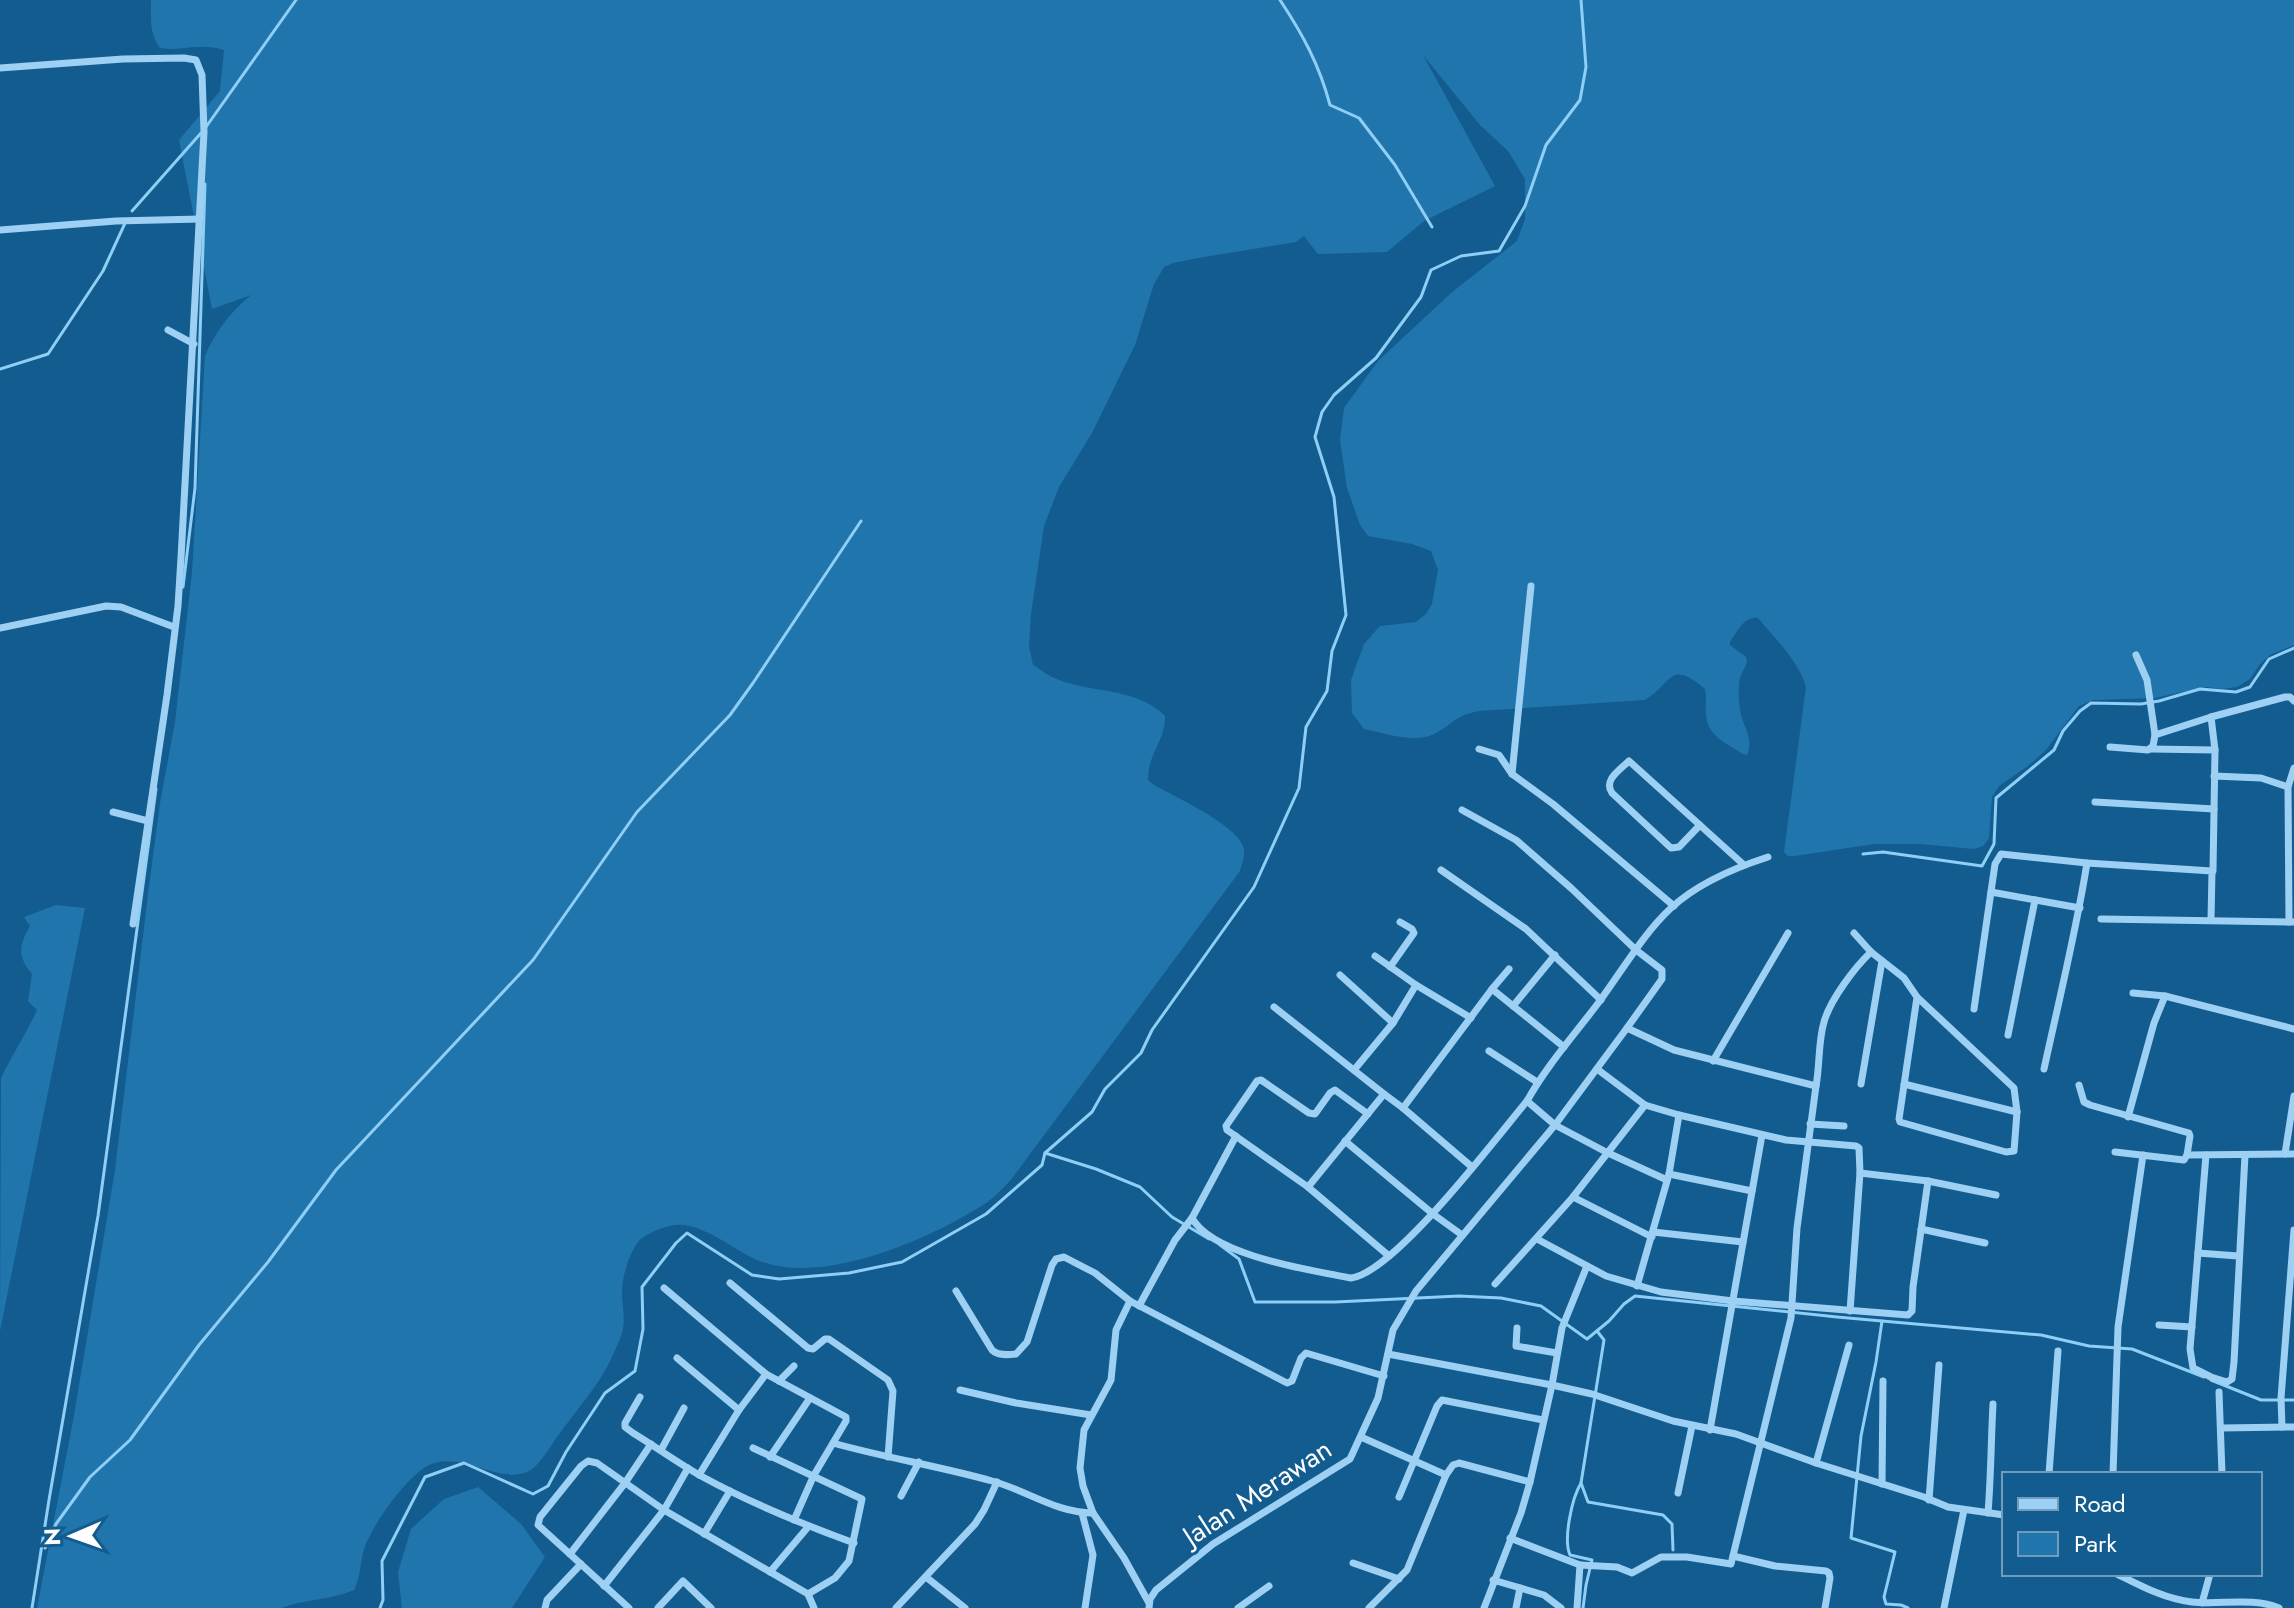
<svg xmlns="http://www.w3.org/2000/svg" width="2294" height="1608" viewBox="0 0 2294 1608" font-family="Jost,sans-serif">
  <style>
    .green { fill: #2175ad }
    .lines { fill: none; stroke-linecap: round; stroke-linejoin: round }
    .stream { stroke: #8fcef5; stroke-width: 3 }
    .street { stroke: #9dd0f2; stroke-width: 7 }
    .labels { text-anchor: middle; stroke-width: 6; stroke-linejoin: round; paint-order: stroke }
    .street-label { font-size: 28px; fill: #fff; stroke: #125c90 }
  </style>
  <rect width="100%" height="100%" fill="#125c90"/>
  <!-- green -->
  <g class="green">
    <path d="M151,0H2294V645L2270,655L2260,664L2250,679L2237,687L2222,689L2206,687L2155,698L2093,700L2079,706L2046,750L2028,766L1999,786L1992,797L1989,838L1983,846L1974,849L1920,844H1874L1795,856H1788L1784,852L1806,687C1799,661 1775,639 1758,618C1744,616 1737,632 1730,642V645L1746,657L1747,662C1744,671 1739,676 1739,685C1738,695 1739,708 1742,718C1746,731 1753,740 1747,755L1743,754C1726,743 1707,736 1706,714C1705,705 1707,698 1705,689C1669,659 1674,682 1645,700L1479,711C1453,716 1454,724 1434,734C1415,744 1384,733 1364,729L1352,713L1351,680L1364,644L1380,626L1416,622L1426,614L1432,604L1438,570L1431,551L1412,544L1368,536L1360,525L1347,488L1340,440L1344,408L1378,361L1451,293L1517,241L1525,219V179L1508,151L1480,125L1423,55L1495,186L1424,221L1387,252L1318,254L1304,236L1296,242L1198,258L1173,263L1164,267L1154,284L1135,345L1092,433L1059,487L1044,526L1031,614L1029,647L1033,665C1039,668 1044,673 1050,676C1085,694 1137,686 1165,716C1166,740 1148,752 1148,780L1154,785C1174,796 1236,825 1243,846C1246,854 1242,864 1240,871L1010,1181C1002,1189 993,1199 983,1205C930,1239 828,1283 766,1263C736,1255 699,1215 666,1227C658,1229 644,1235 639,1241C629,1253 622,1277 622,1292C622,1304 625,1317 623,1329C621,1338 616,1348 612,1357C600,1384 575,1412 557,1437C550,1447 541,1463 531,1470C499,1489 454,1442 420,1471C399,1488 373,1524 364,1549C360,1563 361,1576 354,1590C331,1600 305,1599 281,1608H37L73,1421L115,1170L148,894L160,803L175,722L192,573L205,356C214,333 232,310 251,295L212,309L179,140L220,91L224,50C198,42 183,52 160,48C149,34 151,17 151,0Z"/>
    <path d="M56,905L85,908L0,1331L1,1078C12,1055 26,1034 37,1010L28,1001L32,974C17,956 19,945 30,926L24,917Z"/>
    <polygon points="478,1487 521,1524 545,1557 512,1608 402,1608 398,1572 411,1529 444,1499"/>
  </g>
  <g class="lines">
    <!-- stream -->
    <g class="stream">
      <path d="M1280,0C1303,35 1319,64 1330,105L1359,118L1395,165L1432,227"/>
      <polyline points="206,127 296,0"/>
      <polyline points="132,211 201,133"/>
      <polyline points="0,369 48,354 103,271 126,221"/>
      <polyline points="183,587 195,488 205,184"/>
      <polyline points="1863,854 1883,852 1982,866 1994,844 1996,798 2054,750 2063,731 2080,711 2091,703 2141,704 2159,701 2200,689 2236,692 2250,687 2269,659 2294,648"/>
      <polyline points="1045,1153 1096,1169 1140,1187 1172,1217 1209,1239"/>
      <polyline points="1220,1245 1239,1259 1255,1302 1335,1302 1459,1296 1501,1298 1541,1306 1587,1339 1609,1321 1624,1304 1635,1296 1837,1317 2041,1335 2089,1346 2132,1349 2204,1377"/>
      <polyline points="1882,1321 1876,1362 1861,1436 1851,1538 1895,1552 1884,1597 1886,1604 1901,1605 1908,1608"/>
      <polyline points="2211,1380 2261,1400 2294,1400"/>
      <polyline points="1581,1483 1588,1502 1663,1515 1672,1524 1673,1550"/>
      <polyline points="45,1548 56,1524 90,1477 130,1440 199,1345 268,1262 336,1170 533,960 637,812 730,715 753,683 861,521"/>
      <polyline points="32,1608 49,1500 98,1216 156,789"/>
      <polyline points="380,1608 383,1600 382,1561 425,1477 464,1463 533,1494 548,1486 566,1452 605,1393 635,1371 643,1329 642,1287 676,1243 687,1233 752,1275 779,1279 849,1273 902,1262 986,1214 1042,1165 1045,1153 1092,1112 1105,1089 1141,1053 1152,1030 1254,887 1299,788 1306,727 1327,691 1332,651 1346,615 1334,497 1315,437 1322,412 1334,395 1376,358 1421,297 1431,270 1461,256 1499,251 1525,206 1546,145 1580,100 1586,67 1581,0"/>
      <path d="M1583,1608L1586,1585L1592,1560L1570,1555C1563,1539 1572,1498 1581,1483L1604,1340L1597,1331"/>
    </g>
    <!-- street -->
    <g class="street">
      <polyline points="0,68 123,59 184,58 196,60 202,75 204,132 181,558 178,606 167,695 133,924"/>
      <polyline points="0,230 116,221 200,219"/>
      <polyline points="168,330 194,344"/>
      <polyline points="0,628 106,606 121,607 174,627"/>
      <polyline points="2211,717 2215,750 2213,871"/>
      <polyline points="2155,735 2211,717 2285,697 2290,697 2294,701"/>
      <polyline points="2110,747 2148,750 2153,746 2155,735 2147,680 2136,655"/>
      <polyline points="1479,749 1499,755 1512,774 1553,804 1674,906"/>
      <polyline points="2151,749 2215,750"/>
      <polyline points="1512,774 1531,586"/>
      <polyline points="2214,776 2261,778 2288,787"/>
      <polyline points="2095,802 2214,809"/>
      <polyline points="1462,810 1516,840 1571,888 1636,950 1662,970 1662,979 1627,1028 1674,1050 1816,1086 1797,1228 1791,1318 1731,1564 1687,1557 1661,1557 1632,1573 1617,1567 1580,1565 1577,1608"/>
      <polyline points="113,812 148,821"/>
      <path d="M1700,825L1679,847L1671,848L1612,793C1603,780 1620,770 1629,761L1744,865"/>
      <polyline points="1441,870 1526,929 1601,1000"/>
      <polyline points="1991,892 2080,908"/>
      <polyline points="2101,919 2294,922"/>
      <polyline points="2289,922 2288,787 2294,768"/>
      <polyline points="1854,933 1871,952 1904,978 1917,997 2014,1088 2017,1112 2014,1151 2006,1152 1900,1122 1899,1119 1917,997"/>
      <polyline points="1390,967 1414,933 1412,929 1400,922"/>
      <polyline points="1509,969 1492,989 1564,1047"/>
      <polyline points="1340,975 1393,1023"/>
      <polyline points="1416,985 1471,1018"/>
      <polyline points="2133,993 2165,996 2294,1029"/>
      <polyline points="1513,1006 1555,955"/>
      <polyline points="1274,1007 1384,1094 1308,1187"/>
      <polyline points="1974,1009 1995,864 2001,854 2087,863 2212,871 2211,920"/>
      <polyline points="2008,1035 2035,900"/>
      <polyline points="1489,1051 1537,1082"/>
      <polyline points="1713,1061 1788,933"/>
      <polyline points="1597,1069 1645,1105 1679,1115 1786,1140 1856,1146 1859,1148 1860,1173 1850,1311"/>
      <path d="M2044,1069C2059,1000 2076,932 2087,863"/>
      <polyline points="1354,1070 1393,1023 1416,985 1375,956"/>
      <polyline points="1861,1084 1882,961"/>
      <polyline points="1904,1084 2017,1112"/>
      <polyline points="2079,1085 2084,1102 2090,1105 2189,1133 2190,1136 2187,1155"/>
      <path d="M1816,1086C1820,1065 1818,1042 1824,1022C1830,1000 1855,967 1871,952"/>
      <polyline points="1384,1094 1403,1108 1492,989"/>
      <polyline points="1527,1101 1555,1125 1608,1153 1667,1180"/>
      <polyline points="1403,1108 1472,1167"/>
      <polyline points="1368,1114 1335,1090 1330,1093 1315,1114 1309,1113 1261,1080 1257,1081 1226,1126 1227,1130 1308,1187 1389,1256"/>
      <polyline points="2128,1117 2154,1023 2165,996"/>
      <polyline points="1810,1124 1844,1126"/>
      <path d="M1236,1136L1192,1218C1213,1256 1311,1270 1351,1278C1394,1273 1496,1138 1527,1101C1547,1065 1575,1034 1599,1002C1622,971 1643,934 1671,908C1698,883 1734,868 1768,857"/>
      <polyline points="1345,1141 1433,1214 1462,1235"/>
      <polyline points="2115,1152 2184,1160 2187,1155 2294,1154"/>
      <polyline points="2285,1154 2294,1096"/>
      <polyline points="2206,1155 2190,1349 2193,1368 2211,1377 2227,1382 2232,1379 2234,1362 2245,1155"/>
      <polyline points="1860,1173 1928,1181 1996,1195"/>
      <polyline points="1669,1174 1752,1191"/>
      <polyline points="1573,1197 1652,1237"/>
      <polyline points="1921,1229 1985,1243"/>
      <polyline points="1653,1232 1743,1242"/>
      <polyline points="1537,1239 1606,1276 1661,1292 1733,1301 1908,1315 1912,1311 1913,1287 1928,1181"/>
      <polyline points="2198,1253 2238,1256"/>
      <polyline points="730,1283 808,1348 813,1349 825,1339 829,1339 888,1380 893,1391 888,1457"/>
      <polyline points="1495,1284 1573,1197 1645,1105"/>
      <polyline points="1637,1286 1669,1174 1679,1115"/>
      <polyline points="664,1288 766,1374 846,1417 846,1421 814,1475 794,1520"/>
      <path d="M956,1291L992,1350C998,1356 1008,1355 1016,1354L1027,1342L1052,1265L1056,1259L1064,1257L1095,1273L1130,1301L1287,1383L1292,1381L1301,1358L1306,1353L1384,1376"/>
      <polyline points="1130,1301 1116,1330 1111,1380 1084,1430 1080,1468 1083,1486 1093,1513 1124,1558 1149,1603"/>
      <polyline points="1139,1306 1175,1240 1192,1218"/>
      <polyline points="2159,1325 2192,1327"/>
      <polyline points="1517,1328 1516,1346 1557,1353"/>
      <polyline points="1388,1354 1552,1385 1592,1394 1673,1421 1736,1434 1816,1463 1924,1497 1948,1507 2004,1515"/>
      <polyline points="677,1358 739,1410 766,1374"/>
      <polyline points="779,1381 794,1366"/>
      <polyline points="960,1390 1016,1403 1091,1415"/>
      <polyline points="2219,1392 2222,1474"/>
      <path d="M640,1397L625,1423V1427L633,1433C656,1447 678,1463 701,1476C750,1503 802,1524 854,1543"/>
      <polyline points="2282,1427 2281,1398 2294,1230"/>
      <polyline points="2221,1428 2294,1427"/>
      <polyline points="1710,1430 1762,1135"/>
      <polyline points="1361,1437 1446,1475 1407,1570 1369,1608"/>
      <path d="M833,1443C886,1458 939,1466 992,1481C1026,1490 1056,1513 1093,1513"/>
      <polyline points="753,1448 862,1499 849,1561 835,1578 808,1594"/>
      <polyline points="661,1450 684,1408"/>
      <polyline points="770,1457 810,1398"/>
      <polyline points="1816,1463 1849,1345"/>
      <polyline points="2049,1474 2058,1351"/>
      <polyline points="2113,1474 2118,1327 2143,1155"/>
      <polyline points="699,1475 739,1410"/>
      <polyline points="1446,1475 1453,1465 1459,1463 1530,1482"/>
      <polyline points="1882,1484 1883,1381"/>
      <polyline points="1678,1493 1692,1426"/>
      <polyline points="901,1496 919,1462"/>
      <polyline points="1399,1497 1437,1406 1442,1400 1543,1420"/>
      <polyline points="1929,1500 1939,1365"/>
      <polyline points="1082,1513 1093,1555 1085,1608"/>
      <path d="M1988,1513C1991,1476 1991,1441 1993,1404"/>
      <polyline points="704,1534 730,1491"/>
      <polyline points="1510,1538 1580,1565"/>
      <polyline points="570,1554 625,1483 651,1444"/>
      <polyline points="1733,1556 1775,1566 1826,1571 1829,1573 1830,1578 1825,1608"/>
      <polyline points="1353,1563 1399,1579"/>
      <polyline points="770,1572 808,1527"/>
      <path d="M2117,1574C2141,1586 2165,1599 2192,1602C2220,1605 2253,1597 2279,1608"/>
      <polyline points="926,1577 965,1608"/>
      <polyline points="1493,1580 1544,1595 1561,1608"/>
      <polyline points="604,1586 664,1510 688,1468"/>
      <polyline points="2202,1603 2210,1574"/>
      <polyline points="545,1608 547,1600 581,1564"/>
      <polyline points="629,1608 538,1525 540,1517 581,1466 588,1461 597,1463 664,1510 808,1594 814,1608"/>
      <polyline points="658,1608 683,1581 711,1608"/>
      <polyline points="896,1608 975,1524 984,1510 997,1482"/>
      <polyline points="1149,1608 1150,1599 1156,1590 1213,1544 1350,1459 1378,1398 1393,1330 1416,1291 1555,1125 1627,1028"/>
      <polyline points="1238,1608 1269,1586"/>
      <polyline points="1484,1608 1521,1513 1530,1482 1552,1385 1562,1328 1587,1266"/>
      <polyline points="1516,1608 1520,1588"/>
      <polyline points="1944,1608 1964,1510"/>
    </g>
  </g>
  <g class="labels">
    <!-- street labels -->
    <g class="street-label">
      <text transform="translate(1257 1492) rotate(-33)" y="10">Jalan Merawan</text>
    </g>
  </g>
  <!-- legend -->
  <rect x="2002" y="1472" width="260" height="104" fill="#125c90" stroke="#719dbc" stroke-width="2"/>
  <rect x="2018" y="1498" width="40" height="12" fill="#9dd0f2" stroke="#719dbc" stroke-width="2"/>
  <text x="2074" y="1512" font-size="24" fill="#ffffff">Road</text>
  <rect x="2018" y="1532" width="40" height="24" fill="#2175ad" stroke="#719dbc" stroke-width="2"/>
  <text x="2074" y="1552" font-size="24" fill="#ffffff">Park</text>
  <!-- north arrow -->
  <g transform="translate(72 1536) rotate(268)" stroke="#125c90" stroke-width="6" paint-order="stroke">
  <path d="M0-6L14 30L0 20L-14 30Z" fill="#ffffff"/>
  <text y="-12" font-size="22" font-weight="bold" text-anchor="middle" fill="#ffffff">N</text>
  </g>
</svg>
